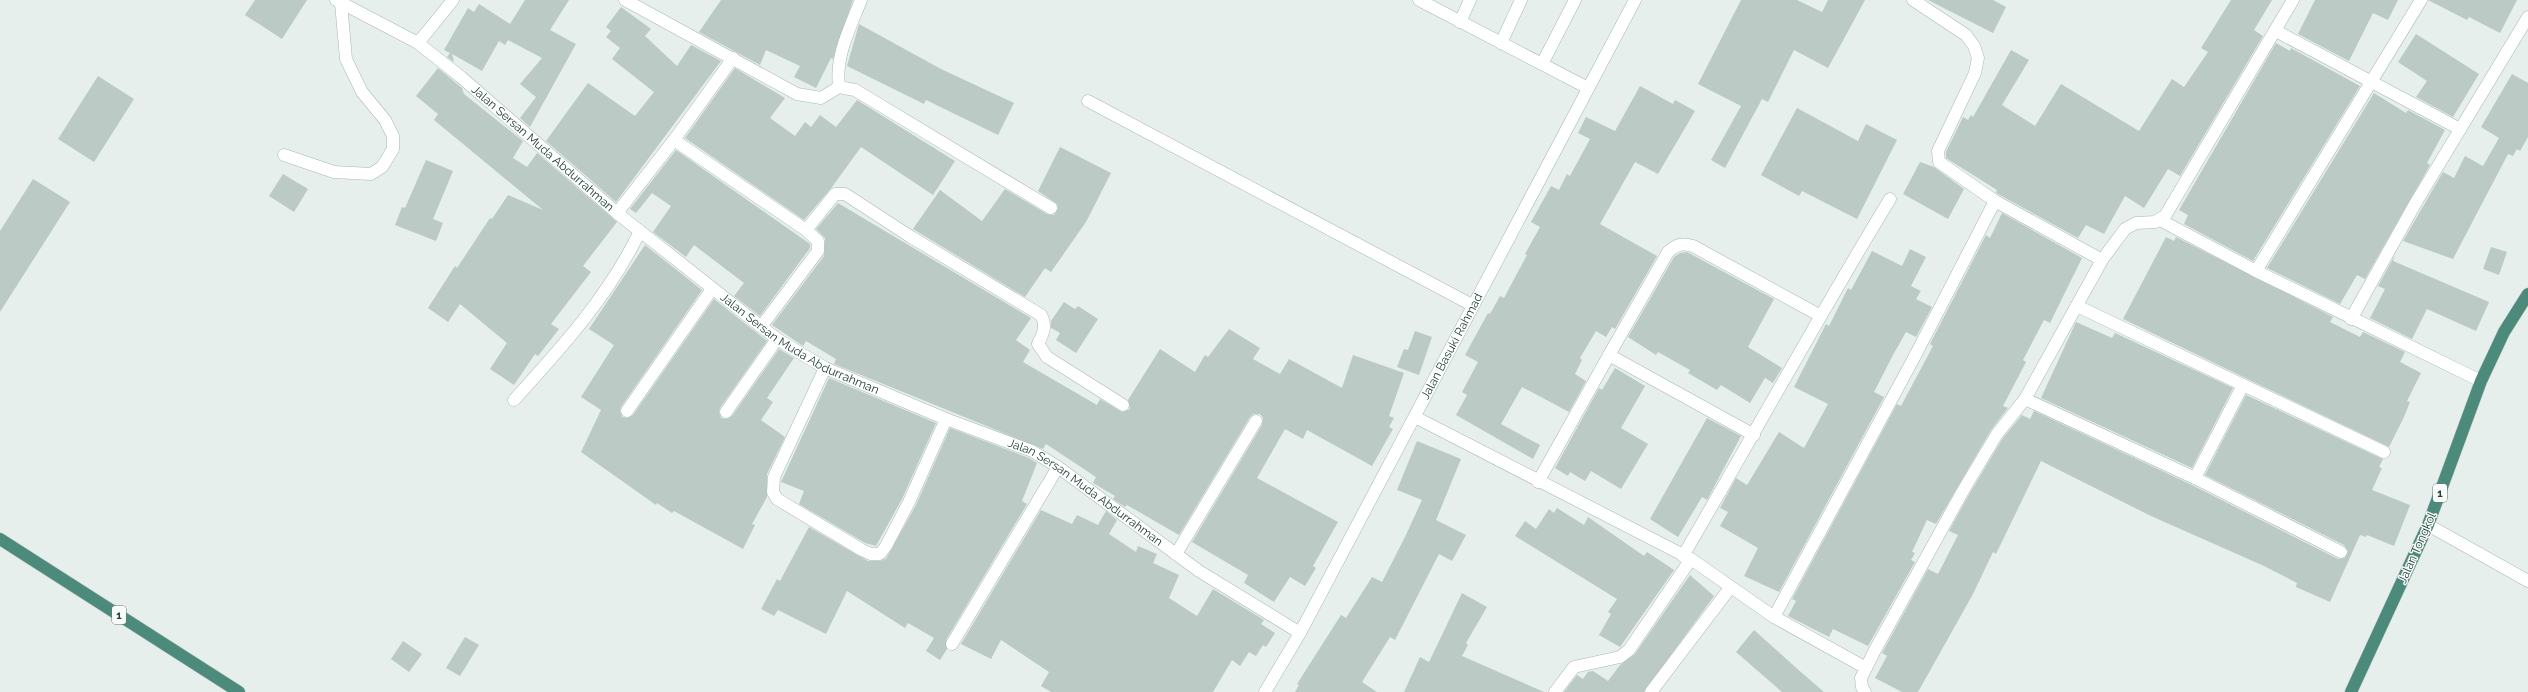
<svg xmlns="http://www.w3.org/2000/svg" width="2528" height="692" viewBox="0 0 2528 692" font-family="Raleway,sans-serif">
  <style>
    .building { fill: #bbcac4 }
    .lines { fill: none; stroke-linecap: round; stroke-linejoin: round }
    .service-casing { stroke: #a8b8b2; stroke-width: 13 }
    .minor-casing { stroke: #a8b8b2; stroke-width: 13 }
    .secondary-casing { stroke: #a4bbb3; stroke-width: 13 }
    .trunk-casing { stroke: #c2cac8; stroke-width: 13 }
    .service { stroke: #fff; stroke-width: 12 }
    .minor { stroke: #fff; stroke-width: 12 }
    .secondary { stroke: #fff; stroke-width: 12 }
    .trunk { stroke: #4c8a7c; stroke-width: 12 }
    .labels { text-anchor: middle; stroke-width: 3; stroke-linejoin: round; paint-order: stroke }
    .shield { fill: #f7fbf9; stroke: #637a73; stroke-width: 1 }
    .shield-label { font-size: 11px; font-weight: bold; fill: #24423a }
    .street-label { font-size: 12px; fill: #24423a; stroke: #f7fbf9 }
  </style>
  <rect width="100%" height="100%" fill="#e6efeb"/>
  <!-- building -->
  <g class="building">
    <polygon points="255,0 307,0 282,39 245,15"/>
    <polygon points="525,0 569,0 550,30 576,44 530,127 520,118 536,97 520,84 542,58 508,40 505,45 499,41 482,71 452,54 454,62 447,57 450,53 444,50 468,8 474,12 479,4 510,24"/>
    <polygon points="721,0 853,0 833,59 831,58 816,88 794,77 800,66 766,50 760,65 699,32"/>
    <polygon points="1741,0 1797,0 1822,12 1828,0 1865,0 1828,68 1794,50 1768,102 1762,99 1725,168 1711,160 1741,106 1698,84"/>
    <polygon points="1928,0 1993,0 2006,7 1993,33"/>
    <polygon points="2231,0 2272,0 2254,30 2263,36 2180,176 2168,169 2144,208 2125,196 2104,234 2086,225 2078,238 1998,194 1996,193 1997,190 1946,158 1946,152 1963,117 1968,120 1971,115 1973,117 2011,50 2029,60 2002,105 2035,126 2061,84 2139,131 2172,79 2184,87 2208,52 2201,48"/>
    <polygon points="2315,0 2398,0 2388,20 2373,13 2349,61 2298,34"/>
    <polygon points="2428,0 2517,0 2500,33 2469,17 2467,20"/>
    <polygon points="621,7 651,29 645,36 677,66 691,45 721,61 616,202 546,141 588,83 635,116 654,92 612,59 620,48 606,37 611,31 606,27"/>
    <polygon points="859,24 941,69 1014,103 998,135 926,100 924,104 847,66"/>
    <polygon points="2416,34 2479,74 2453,117 2416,97 2427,81 2398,62"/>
    <polygon points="2276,43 2290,51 2291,48 2360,86 2253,261 2184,224 2188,215 2179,210"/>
    <polygon points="438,68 462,88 464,94 523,141 513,158 527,167 537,153 617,222 583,266 591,272 551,324 559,329 538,356 535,354 514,385 490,369 507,343 460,304 448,322 428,308 455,266 457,268 490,218 492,219 508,195 543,210 434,120 438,114 416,96"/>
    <polygon points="735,68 785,98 770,118 795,136 805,122 811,127 820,115 836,127 857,100 955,161 933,195 861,147 832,187 804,220 685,138"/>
    <polygon points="2512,74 2528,83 2528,137 2520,151 2517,149 2513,156 2508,154 2453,259 2403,241 2443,172 2454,178 2465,156 2483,166 2499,138 2481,127"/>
    <polygon points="98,76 134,99 94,162 58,139"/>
    <polygon points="1640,86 1673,104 1675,100 1695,111 1658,174 1635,162 1600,224 1657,256 1615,329 1612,327 1606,337 1596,331 1580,358 1582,360 1575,374 1586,381 1569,412 1522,387 1501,424 1540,445 1533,459 1456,415 1467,395 1462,392 1478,362 1465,355 1488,313 1490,314 1500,296 1504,298 1527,255 1525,254 1540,227 1531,222 1551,186 1559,190 1567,174 1570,176 1590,139 1578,133 1586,117 1615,131"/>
    <polygon points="2374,93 2406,113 2408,110 2445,130 2427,163 2430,165 2365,279 2357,275 2340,304 2267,268"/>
    <polygon points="1797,108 1858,141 1866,124 1897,140 1857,219 1802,191 1799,196 1761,175"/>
    <polygon points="1060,147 1111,173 1086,222 1051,272 1045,268 1025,297 913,229 940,190 982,221 1005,189 1047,214 1054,215 1058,209 1057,204 1038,191"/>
    <polygon points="676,150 810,244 810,248 760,316 734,296 744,283 694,245 686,257 653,232 671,206 652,193 636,213 630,209"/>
    <polygon points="426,160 453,171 433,219 443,223 436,241 395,225 402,207 405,208"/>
    <polygon points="1920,162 1934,167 1964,189 1948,219 1903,194"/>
    <polygon points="283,174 308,189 294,212 269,196"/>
    <polygon points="33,179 70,202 0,312 0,231"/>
    <polygon points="838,203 1031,318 1016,340 1030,350 1023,362 1097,405 1100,399 1122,412 1130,409 1128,400 1160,349 1195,372 1205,355 1208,357 1229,329 1260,348 1253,359 1280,374 1289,359 1342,388 1353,355 1404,373 1389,416 1394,418 1389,427 1393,429 1372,466 1307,430 1303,439 1285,429 1257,478 1338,522 1313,566 1316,568 1305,586 1290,577 1274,602 1244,583 1248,575 1192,542 1262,425 1263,418 1260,414 1253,414 1250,417 1179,535 1127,505 1125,507 1113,499 1115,496 1093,483 1096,477 1046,444 1043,449 834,364 836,359 806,341 803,346 772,325 824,256 825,238 816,229"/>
    <polygon points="2002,213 2082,258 2050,323 2044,320 2023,360 2026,362 2003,406 2008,408 1991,430 1936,524 1927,520 1912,552 1915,553 1911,560 1915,562 1868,646 1833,629 1829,637 1788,616 1796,601 1792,599 1897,404 1901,406 1933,346 1930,344 1986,235 1990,238"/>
    <polygon points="2166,237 2174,241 2176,237 2333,317 2330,322 2360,337 2363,332 2405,352 2400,362 2421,373 2407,401 2410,402 2404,417 2389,447 2123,319"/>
    <polygon points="645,245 702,290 621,407 620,411 622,417 627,418 633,415 714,299 767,341 720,408 719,412 721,418 726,419 732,416 779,349 794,358 767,398 773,402 761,420 785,437 767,474 767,497 752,524 755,525 743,549 674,511 672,513 657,503 656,505 581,452 601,410 581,397 614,345 589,329"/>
    <polygon points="2491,247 2507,252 2499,275 2483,269"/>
    <polygon points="1910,249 1926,257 1911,286 1921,291 1916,299 1932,307 1916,337 1906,332 1893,355 1874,392 1884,397 1779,592 1744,576 1758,548 1720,526 1728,512 1720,508 1736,478 1747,485 1779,432 1804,448 1828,404 1794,387 1826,324 1829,326 1848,288 1851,290 1872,251 1902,266"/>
    <polygon points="1687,252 1774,299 1748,347 1782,368 1773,383 1765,378 1750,403 1721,385 1717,390 1688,373 1690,370 1658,352 1656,355 1628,337 1674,257 1680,253"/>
    <polygon points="2395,255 2393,261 2489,302 2476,331 2427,309 2412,339 2370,318 2385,289 2378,286"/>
    <polygon points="1064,302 1075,309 1078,306 1098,319 1076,353 1056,340 1060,333 1051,328 1051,321"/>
    <polygon points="2076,322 2112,338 2115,333 2233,388 2192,468 2041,398"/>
    <polygon points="1415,331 1432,337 1419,375 1397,367 1404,349 1408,350"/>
    <polygon points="1615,368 1645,386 1621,428 1648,444 1621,489 1591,471 1585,481 1570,472 1568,476 1555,468 1599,388 1602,390"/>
    <polygon points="829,378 936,423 902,499 876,546 865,543 799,504 804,491 781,482"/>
    <polygon points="2246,395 2383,459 2379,467 2382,468 2372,490 2410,505 2394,546 2367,535 2366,537 2360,535 2330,602 2296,587 2297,583 2264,566 2151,516 2041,461 1996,554 1993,552 1973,594 1918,692 1902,692 1875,678 1887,656 1882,653 1928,569 1938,574 1958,535 1949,531 1970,493 2003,438 2022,415 2030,419 2034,411 2192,485 2338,559 2345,558 2348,551 2344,545 2205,475"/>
    <polygon points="1707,418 1741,436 1707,500 1702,497 1678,537 1650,519"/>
    <polygon points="950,428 1029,458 1037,463 1022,501 1027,504 946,640 947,649 940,660 926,651 934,638 908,623 905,628 847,591 826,634 778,610 774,616 761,609 777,579 780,581 809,527 868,561 880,561 886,559 916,505"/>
    <polygon points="1417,441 1461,459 1436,520 1466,535 1452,561 1439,554 1395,640 1390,637 1362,682 1377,692 1295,692 1299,685 1297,684 1341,615 1346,618 1372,577 1382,582 1405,537 1422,500 1397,490"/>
    <polygon points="1557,508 1584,525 1588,517 1644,556 1647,552 1674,570 1620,647 1599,635 1611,614 1608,612 1617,599 1515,536 1525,521 1536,529 1549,509 1554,513"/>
    <polygon points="1041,510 1072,524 1077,515 1098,525 1106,511 1117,520 1109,534 1136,552 1138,546 1157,554 1153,563 1179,575 1169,598 1197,616 1213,589 1264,620 1261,624 1275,633 1266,647 1263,645 1256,656 1249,652 1240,666 1232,660 1213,692 1051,692 1041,686 1049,672 1001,640 991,659 961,644"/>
    <polygon points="1690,575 1714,596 1644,692 1564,692 1577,675 1583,679 1588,672 1593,671 1608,681 1620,665 1635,654"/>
    <polygon points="1462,593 1487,607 1466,643 1468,645 1462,656 1544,692 1404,692 1420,657 1429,662"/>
    <polygon points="1754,630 1802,673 1824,692 1782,692 1736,652"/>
    <polygon points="465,637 479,645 460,676 446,668"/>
    <polygon points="403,641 422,654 409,672 391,659"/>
  </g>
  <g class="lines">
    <defs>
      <g id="service">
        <polyline points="1419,0 1588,88"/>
        <polyline points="1460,22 1470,0"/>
        <polyline points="1501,43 1521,0"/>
        <polyline points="1542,64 1575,0"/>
        <polyline points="1088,101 1472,305"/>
        <polyline points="284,155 334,172 371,174 382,167 393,149 393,136 385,120 362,92 346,59 341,3"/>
        <polyline points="2428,525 2528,581"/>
      </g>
      <g id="minor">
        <path id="s1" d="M336,0L418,43L461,77L617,213L777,339L825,368L946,419L1032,451L1058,467L1199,571L1300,633"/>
        <polyline points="625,0 797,94 821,98 839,87 855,90 1051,208"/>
        <polyline points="1913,0 1966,35 1974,46 1978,58 1975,73 1938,151 1939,162 1995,201 2102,260"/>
        <polyline points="2421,0 2256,271 2481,381"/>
        <polyline points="2276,31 2460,129"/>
        <polyline points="418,43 453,0"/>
        <path d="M839,87C835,56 850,28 861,0"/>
        <polyline points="674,140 806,230"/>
        <polyline points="617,213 674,140 733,58"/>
        <polyline points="2160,220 2256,271"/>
        <polyline points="2077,306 2384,452"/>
        <polyline points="2351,319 2415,204 2528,17"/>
        <path d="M761,327L818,251V241L806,230L835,194H845L911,237L1041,315C1047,326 1043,334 1038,344L1047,357L1123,405"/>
        <path d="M1609,355L1668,252C1677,244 1682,243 1693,246L1819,315"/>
        <polyline points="825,368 774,477 773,492 777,499 862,550 871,554 880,554 886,546 909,502 946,419"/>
        <polyline points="2025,399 2195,478 2341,552"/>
        <path d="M514,400C562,347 609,296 640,231"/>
        <polyline points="627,411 712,289"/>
        <polyline points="726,412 777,339"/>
        <polyline points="1415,417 1691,559 1774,617 1866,668"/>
        <polyline points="2195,478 2243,385"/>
        <polyline points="1538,482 1609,355 1754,435"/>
        <polyline points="1176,554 1256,421"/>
        <path d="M1683,556C1752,438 1818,317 1890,199"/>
        <polyline points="1774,617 1916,354 1995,201"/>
        <polyline points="952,644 1058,467"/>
        <polyline points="1555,692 1574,667 1620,657 1629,650 1691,559"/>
        <polyline points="1651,692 1730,588"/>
        <polyline points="1865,692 1862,687 1861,678 1875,650 1964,489 1997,434 2025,399 2102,260 2125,229 2136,223 2155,222 2165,216 2293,0"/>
      </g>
      <g id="secondary">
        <path id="s2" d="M1265,692L1300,633L1635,0"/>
      </g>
      <g id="trunk">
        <polyline points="0,539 239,692"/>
        <polyline points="2351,692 2428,525 2481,381 2504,332 2528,294"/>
      </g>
    </defs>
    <!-- service casing -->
    <use href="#service" class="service-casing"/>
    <!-- minor casing -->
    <use href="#minor" class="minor-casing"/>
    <!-- secondary casing -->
    <use href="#secondary" class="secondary-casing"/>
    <!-- trunk casing -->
    <use href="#trunk" class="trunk-casing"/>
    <!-- service -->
    <use href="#service" class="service"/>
    <!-- minor -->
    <use href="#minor" class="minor"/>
    <!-- secondary -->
    <use href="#secondary" class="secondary"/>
    <!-- trunk -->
    <use href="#trunk" class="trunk"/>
  </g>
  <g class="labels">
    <!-- shield labels -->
    <g class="shield">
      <rect x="2433" y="484" width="14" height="18" rx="3"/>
      <rect x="112" y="606" width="14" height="18" rx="3"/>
    </g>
    <g class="shield-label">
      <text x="2440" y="497">1</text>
      <text x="119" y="619">1</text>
    </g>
    <!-- street labels -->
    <g class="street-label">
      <text dy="4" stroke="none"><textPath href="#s1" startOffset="256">Jalan Sersan Muda Abdurrahman</textPath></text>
      <text dy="4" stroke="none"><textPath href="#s1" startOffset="580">Jalan Sersan Muda Abdurrahman</textPath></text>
      <text dy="4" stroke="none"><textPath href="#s2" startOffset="393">Jalan Basuki Rahmad</textPath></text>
      <text dy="4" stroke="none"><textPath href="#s1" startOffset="904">Jalan Sersan Muda Abdurrahman</textPath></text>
      <text transform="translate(2417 548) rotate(-66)" y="4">Jalan Tongkol</text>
    </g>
  </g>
</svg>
